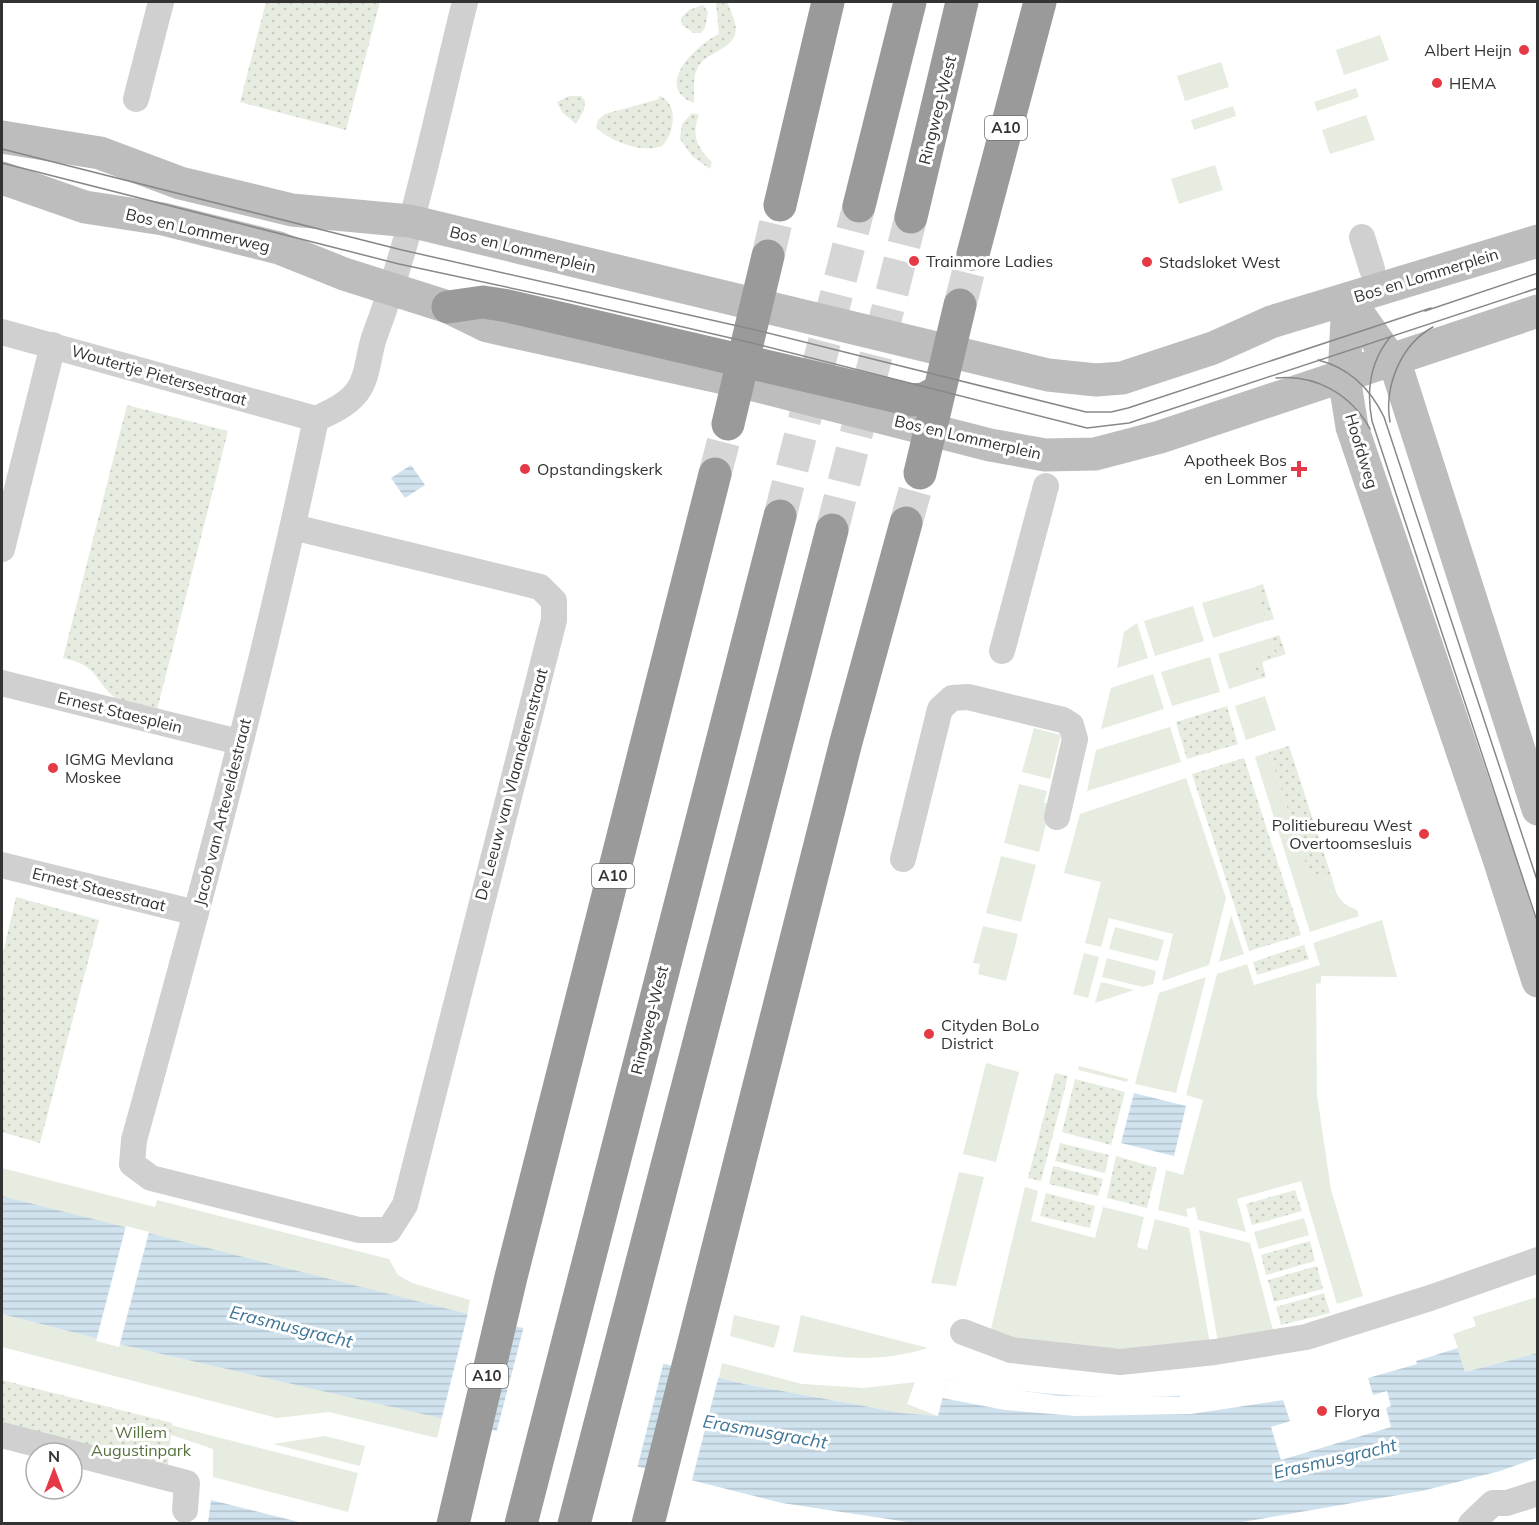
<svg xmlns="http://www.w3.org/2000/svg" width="1539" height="1525" viewBox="0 0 1539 1525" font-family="Mulish,sans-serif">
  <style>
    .grass { fill: #e6ecdf }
    .park { fill: url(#park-dots) }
    .water { fill: url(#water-rules) }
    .pier { fill: #fff }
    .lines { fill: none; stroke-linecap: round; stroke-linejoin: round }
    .highway-tunnel { stroke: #d6d6d6; stroke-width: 33; stroke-dasharray: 33 16; stroke-linecap: butt }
    .street { stroke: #d0d0d0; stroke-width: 26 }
    .secondary { stroke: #bdbdbd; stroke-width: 33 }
    .highway { stroke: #9a9a9a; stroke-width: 33 }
    .tram { stroke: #888; stroke-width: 1.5 }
    .poi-dot { fill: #e63946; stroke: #fff; stroke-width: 2 }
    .labels { text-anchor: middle; stroke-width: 6; stroke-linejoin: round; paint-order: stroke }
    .shield { fill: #fff; stroke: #707070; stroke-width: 1.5 }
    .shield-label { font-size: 15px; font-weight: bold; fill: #333 }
    .poi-label { font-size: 16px; fill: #333; stroke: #fff; text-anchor: start }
    .street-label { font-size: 16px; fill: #333; stroke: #fff }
    .park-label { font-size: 16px; fill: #56703f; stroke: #fff }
    .water-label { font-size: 18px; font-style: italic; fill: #3f7597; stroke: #fff }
  </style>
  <defs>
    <pattern id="park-dots" width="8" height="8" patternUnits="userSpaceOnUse" patternTransform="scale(1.5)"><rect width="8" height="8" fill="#e6ecdf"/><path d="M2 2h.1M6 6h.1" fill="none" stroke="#c6cbc0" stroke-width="1.8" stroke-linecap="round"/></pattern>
    <pattern id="water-rules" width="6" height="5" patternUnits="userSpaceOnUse" patternTransform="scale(1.5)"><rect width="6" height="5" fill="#cfe2ee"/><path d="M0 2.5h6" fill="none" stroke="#b2c2cd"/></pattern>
  </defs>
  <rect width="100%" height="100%" fill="#fff"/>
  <!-- grass -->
  <g class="grass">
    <polygon points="1380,35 1389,60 1344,75 1336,50"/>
    <polygon points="1221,62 1229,87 1185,101 1177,76"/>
    <polygon points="1356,88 1359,97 1317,111 1314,102"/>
    <polygon points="1233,106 1236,116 1194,130 1191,120"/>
    <polygon points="1366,115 1375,140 1330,154 1322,130"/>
    <polygon points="1215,165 1223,190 1179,204 1171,179"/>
    <polygon points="1255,587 1266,621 1213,638 1202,603"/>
    <polygon points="1193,606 1204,641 1155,656 1144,621"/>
    <polygon points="1137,623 1148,658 1117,668 1124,632"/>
    <polygon points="1271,638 1275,653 1254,660 1259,679 1229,689 1218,654"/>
    <polygon points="1210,657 1220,692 1172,706 1161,672"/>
    <polygon points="1153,674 1164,709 1101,729 1111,688"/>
    <polygon points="1265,696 1276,730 1246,740 1235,706"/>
    <polygon points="1170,727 1181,762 1087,791 1096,750"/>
    <polygon points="1034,728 1061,735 1050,779 1022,772"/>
    <path d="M1269,752L1308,871L1333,881C1336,896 1341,904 1357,910L1359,916L1310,932L1255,757Z"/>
    <polygon points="1186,778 1226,898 1209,965 1162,981 1173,934 1109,918 1101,947 1085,943 1101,882 1064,873 1080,814"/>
    <polygon points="1019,784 1047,791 1044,803 1051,804 1039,852 1004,843"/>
    <polygon points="1001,856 1036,865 1021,922 986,913"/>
    <polygon points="1231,915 1244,954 1219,962"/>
    <polygon points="1382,920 1397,977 1321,976 1321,983 1316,984 1317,1095 1331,1190 1363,1296 1337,1304 1301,1181 1237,1199 1246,1232 1198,1220 1195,1207 1186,1209 1188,1217 1158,1210 1166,1170 1183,1175 1203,1100 1186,1095 1217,974 1247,964 1254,985 1320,965 1313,943"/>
    <polygon points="983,926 1018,934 1006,981 978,974 980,964 973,963"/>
    <polygon points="1115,927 1164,940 1158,961 1109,949"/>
    <polygon points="1084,953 1099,957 1088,998 1073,994"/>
    <polygon points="1107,958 1156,971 1153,984 1143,987 1102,977"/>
    <polygon points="1206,977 1176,1093 1135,1084 1159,993"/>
    <polygon points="1101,982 1134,990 1095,1003"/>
    <polygon points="986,1063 1019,1072 996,1162 963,1154"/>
    <polygon points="1079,1066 1128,1079 1127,1082 1078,1070"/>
    <polygon points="2,1168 155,1207 157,1200 389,1259 398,1275 412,1283 470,1300 467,1316 2,1196"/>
    <polygon points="959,1172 984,1177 956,1286 931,1283"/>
    <polygon points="1025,1187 1038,1191 1031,1221 1095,1238 1103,1207 1144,1217 1137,1247 1147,1250 1155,1219 1189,1228 1210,1344 1131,1349 1060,1347 990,1333"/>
    <polygon points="1304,1218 1309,1235 1259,1249 1254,1232"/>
    <polygon points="1199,1230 1250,1243 1274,1334 1218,1343"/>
    <polygon points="1537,1297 1537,1353 1465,1372 1453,1334 1476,1326 1473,1317"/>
    <polygon points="2,1314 131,1347 442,1418 437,1438 329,1412 277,1418 2,1347"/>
    <polygon points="734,1315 780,1326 774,1348 730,1336"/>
    <path d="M801,1315L928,1348C879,1363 843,1358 793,1352Z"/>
    <polygon points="722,1363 802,1384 864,1388 915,1382 907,1404 938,1416 902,1413 744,1384 719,1378"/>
    <polygon points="108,1409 358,1473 348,1512 213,1477 213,1449 107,1413"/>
    <polygon points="325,1436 365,1446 360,1466 273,1444"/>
  </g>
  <!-- park -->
  <g class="park">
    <polygon points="266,2 380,2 346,130 240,102"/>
    <path d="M716,2H727C730,10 733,15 735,23C741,47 712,50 701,63C691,74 695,90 694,103C652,87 697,44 719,34Z"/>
    <polygon points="703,5 708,12 705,28 701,33 694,33 682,25 681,18 689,10"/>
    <polygon points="569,96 581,96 585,101 584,110 576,124 562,112 557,102"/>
    <path d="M659,96C679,102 675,134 662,146C644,154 608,141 596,127L598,120L605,114L659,99Z"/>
    <path d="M692,113L699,115C691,134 697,148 712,162L710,169L692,156L680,139L682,124Z"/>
    <path d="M127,405L228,431L157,710C146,707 125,706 116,699C93,679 98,665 63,658Z"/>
    <polygon points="1263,584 1274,619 1266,621 1255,587"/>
    <polygon points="1279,635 1286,654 1262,662 1266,677 1259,679 1253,660 1275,653 1271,638"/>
    <polygon points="1227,706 1238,744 1187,759 1176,722"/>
    <polygon points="1289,746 1331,875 1333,881 1308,871 1269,752"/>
    <polygon points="1244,758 1301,935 1249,951 1192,774"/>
    <polygon points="16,897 99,920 40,1143 2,1132 2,958"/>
    <polygon points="1304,945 1309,959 1257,975 1253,962"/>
    <polygon points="1055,1073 1068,1076 1041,1181 1028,1178"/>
    <polygon points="1075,1079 1125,1092 1111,1145 1062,1132"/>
    <polygon points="1060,1143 1109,1155 1105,1173 1055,1161"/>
    <polygon points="1116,1156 1157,1168 1147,1208 1107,1198"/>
    <polygon points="1053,1166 1103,1179 1098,1196 1049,1184"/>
    <polygon points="1295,1190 1302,1211 1252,1225 1246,1204"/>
    <polygon points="1046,1193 1095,1206 1090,1228 1040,1216"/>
    <polygon points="1310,1241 1315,1261 1266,1275 1261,1255"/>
    <polygon points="1317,1266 1323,1289 1274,1302 1268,1280"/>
    <polygon points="1324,1293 1330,1313 1281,1325 1276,1307"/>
    <polygon points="2,1380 172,1423 167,1474 2,1430"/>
  </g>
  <!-- water -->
  <g class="water">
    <polygon points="411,465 425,485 405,498 391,478"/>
    <polygon points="1134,1093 1186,1106 1174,1156 1121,1143"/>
    <path d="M2,1196L744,1384L902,1413L938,1416L947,1380C1069,1402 1193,1405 1313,1377C1360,1366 1407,1348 1453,1334L1465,1372L1537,1353V1458L1500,1471L1422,1491L1237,1523L921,1524L782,1503L501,1432L131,1347L2,1314Z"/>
    <polygon points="211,1500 303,1523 208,1523"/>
  </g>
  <!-- pier -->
  <g class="pier">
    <polygon points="126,1226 149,1232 119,1347 96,1341"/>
    <polygon points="468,1313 515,1324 487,1432 441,1421"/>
    <polygon points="524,1326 664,1361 637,1469 496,1434"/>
    <polygon points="1452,1331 1456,1333 1453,1334 1458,1348 1416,1361 1417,1364 1368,1378 1373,1395 1387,1391 1391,1406 1386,1408 1391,1427 1281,1460 1271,1427 1290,1421 1283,1400 1191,1414 1076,1416 1005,1410 942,1398 947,1380 1059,1396 1180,1397 1180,1394 1261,1384 1315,1373"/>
    <polygon points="673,1363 719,1375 691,1484 645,1472"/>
  </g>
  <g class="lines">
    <!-- highway-tunnel -->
    <g class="highway-tunnel">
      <polyline points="768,256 780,205"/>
      <polyline points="960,305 973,254"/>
      <polyline points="715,474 728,424"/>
      <polyline points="780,516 859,206"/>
      <polyline points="906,523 920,473"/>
      <polyline points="832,530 911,217"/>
    </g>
    <!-- street -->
    <g class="street">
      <polyline points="136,99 161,2"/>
      <polyline points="1362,237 1372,269"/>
      <polyline points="2,332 316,419"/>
      <path d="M293,527L540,587L554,601V620L405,1205L389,1230H359L151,1178L132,1164L134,1140C200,901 265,662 316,419C331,412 347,405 357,392C369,376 368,353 375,335C415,228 437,113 465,2"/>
      <polyline points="2,549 53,345"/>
      <polyline points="1002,651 1046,486"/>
      <polyline points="2,683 239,742"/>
      <polyline points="903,859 940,709 952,698 968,697 1063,720 1071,725 1075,739 1057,817"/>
      <polyline points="2,865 196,913"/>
      <polyline points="963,1332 1011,1350 1120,1362 1215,1352 1306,1337 1430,1298 1538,1260"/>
      <polyline points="2,1435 187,1483 185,1510"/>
      <polyline points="1471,1524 1493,1503 1507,1503 1538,1493"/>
    </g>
    <!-- secondary -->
    <g class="secondary">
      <polyline points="2,137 100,153 180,183 292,210 410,221 1048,375 1096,380 1122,378 1213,348 1271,322 1538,241"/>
      <polyline points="2,178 85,207 163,219 279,248 344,274 448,307 487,326 746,383 990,445 1045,455 1095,454 1160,437 1538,311"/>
      <polyline points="1348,299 1344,377 1352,427 1499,859 1538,981"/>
      <polyline points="1348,299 1397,369 1538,809"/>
    </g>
    <!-- highway -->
    <g class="highway">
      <polyline points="780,205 828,2"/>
      <polyline points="859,206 910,2"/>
      <polyline points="911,217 962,2"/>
      <polyline points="973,254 1040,2"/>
      <polyline points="448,307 483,302 508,306 911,400 924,399 939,391"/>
      <polyline points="728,424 768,256"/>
      <polyline points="920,473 960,305"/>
      <polyline points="453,1524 511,1277 715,474"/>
      <polyline points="521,1524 780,516"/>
      <polyline points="574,1524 832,530"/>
      <polyline points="648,1524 846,742 906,523"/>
    </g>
    <!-- tram -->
    <g class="tram">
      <polyline points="2,149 402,250 760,331 1086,412 1111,412 1128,408 1431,308"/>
      <polyline points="2,163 399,264 562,299 748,342 1087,428 1129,423 1538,288"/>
      <polyline points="1425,311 1538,273"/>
      <path d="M1391,336C1370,361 1366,390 1372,421L1538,924"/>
      <path d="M1318,360C1350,368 1370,388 1384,417L1538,883"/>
      <path d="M1276,378C1315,374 1351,394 1370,429"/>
      <path d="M1390,422C1384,387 1400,345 1433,327"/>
    </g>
  </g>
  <!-- markers -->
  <g class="poi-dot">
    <circle cx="1524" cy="50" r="6"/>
    <circle cx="1437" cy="83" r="6"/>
    <circle cx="914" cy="261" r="6"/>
    <circle cx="1147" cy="262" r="6"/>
    <circle cx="525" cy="469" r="6"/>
    <path d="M1296 460h6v6h6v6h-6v6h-6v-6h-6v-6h6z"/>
    <circle cx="53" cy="768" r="6"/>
    <circle cx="1424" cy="834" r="6"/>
    <circle cx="929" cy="1034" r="6"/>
    <circle cx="1322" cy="1411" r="6"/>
  </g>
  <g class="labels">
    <!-- shield labels -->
    <g class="shield">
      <rect x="985" y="116" width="42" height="24" rx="4.5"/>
      <rect x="592" y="864" width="42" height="24" rx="4.5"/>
      <rect x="466" y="1364" width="42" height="24" rx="4.5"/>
    </g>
    <g class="shield-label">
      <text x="1006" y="133">A10</text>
      <text x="613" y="881">A10</text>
      <text x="487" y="1381">A10</text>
    </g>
    <!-- poi labels -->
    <g class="poi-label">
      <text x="1512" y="56" text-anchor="end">Albert Heijn</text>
      <text x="1449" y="89">HEMA</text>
      <text x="926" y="267">Trainmore Ladies</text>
      <text x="1159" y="268">Stadsloket West</text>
      <text x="1287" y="466" text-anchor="end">Apotheek Bos<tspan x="1287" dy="18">en Lommer</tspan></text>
      <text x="537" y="475">Opstandingskerk</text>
      <text x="65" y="765">IGMG Mevlana<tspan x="65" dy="18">Moskee</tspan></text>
      <text x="1412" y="831" text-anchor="end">Politiebureau West<tspan x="1412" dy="18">Overtoomsesluis</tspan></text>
      <text x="941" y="1031">Cityden BoLo<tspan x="941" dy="18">District</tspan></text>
      <text x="1334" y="1417">Florya</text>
    </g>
    <!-- street labels -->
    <g class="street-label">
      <text transform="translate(937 110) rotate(-76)" y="6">Ringweg-West</text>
      <text transform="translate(198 230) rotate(13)" y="6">Bos en Lommerweg</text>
      <text transform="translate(523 249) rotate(14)" y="6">Bos en Lommerplein</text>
      <text transform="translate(1426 275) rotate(-17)" y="6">Bos en Lommerplein</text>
      <text transform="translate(159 375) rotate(16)" y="6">Woutertje Pietersestraat</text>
      <text transform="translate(968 437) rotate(13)" y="6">Bos en Lommerplein</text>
      <text transform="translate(1362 451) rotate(73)" y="6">Hoofdweg</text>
      <text transform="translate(120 712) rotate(14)" y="6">Ernest Staesplein</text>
      <text transform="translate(511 784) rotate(-75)" y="6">De Leeuw van Vlaanderenstraat</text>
      <text transform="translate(222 812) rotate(-76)" y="6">Jacob van Arteveldestraat</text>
      <text transform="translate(99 889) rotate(14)" y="6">Ernest Staesstraat</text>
      <text transform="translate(649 1020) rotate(-76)" y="6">Ringweg-West</text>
    </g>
    <!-- park labels -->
    <g class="park-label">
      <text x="141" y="1438">Willem<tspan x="141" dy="18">Augustinpark</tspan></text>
    </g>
    <!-- water labels -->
    <g class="water-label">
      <text transform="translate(291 1327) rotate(14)" y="6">Erasmusgracht</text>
      <text transform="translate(765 1432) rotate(10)" y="6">Erasmusgracht</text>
      <text transform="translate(1335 1459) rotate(-13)" y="6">Erasmusgracht</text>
    </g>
  </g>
  <!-- border -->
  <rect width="1539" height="1525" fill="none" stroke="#333333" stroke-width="6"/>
  <!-- north arrow -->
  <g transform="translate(54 1471)"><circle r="28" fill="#ffffff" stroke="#adadad" stroke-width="1.5"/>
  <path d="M0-4.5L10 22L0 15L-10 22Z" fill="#e63946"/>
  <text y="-9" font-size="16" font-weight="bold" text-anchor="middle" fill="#333333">N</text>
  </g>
</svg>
